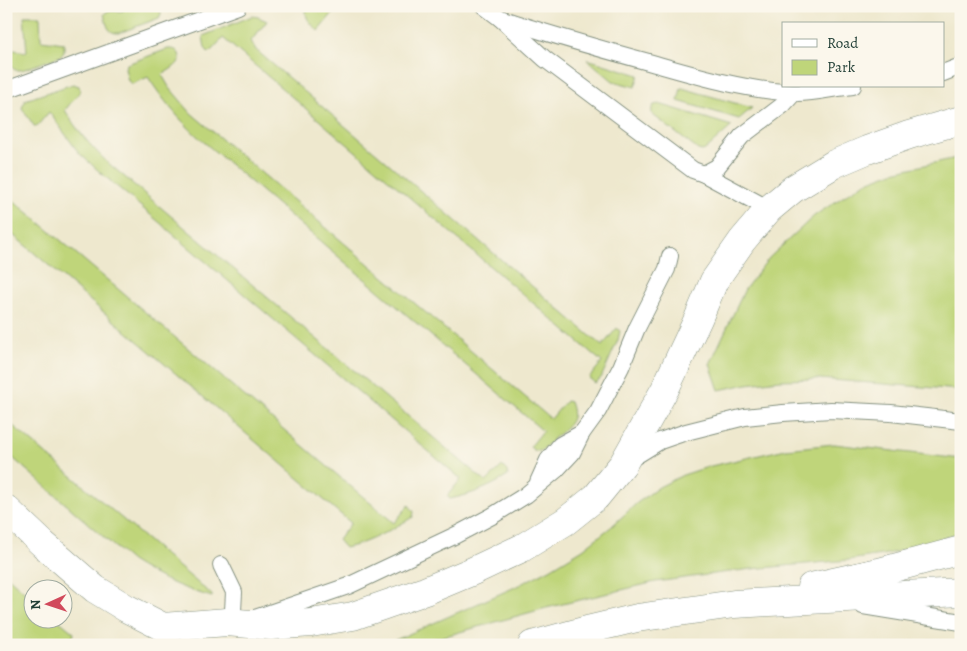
<svg xmlns="http://www.w3.org/2000/svg" width="967" height="651" viewBox="0 0 967 651" font-family="Alegreya,serif">
  <style>
    .green { fill: #bfd57a; stroke: #6f8957 }
    .lines { fill: none; stroke-linecap: round; stroke-linejoin: round }
    .lane-casing { stroke: #869281; stroke-width: 18 }
    .street-casing { stroke: #869281; stroke-width: 29 }
    .lane { stroke: #fff; stroke-width: 16 }
    .street { stroke: #fff; stroke-width: 28 }
  </style>
  <rect width="100%" height="100%" fill="#fbf7ec"/>
  <filter id="ink" filterUnits="userSpaceOnUse"><feTurbulence type="fractalNoise" baseFrequency=".02" numOctaves="2"/><feDisplacementMap in="SourceGraphic" scale="10" xChannelSelector="R" yChannelSelector="G"/><feConvolveMatrix kernelMatrix="1 2 1 2 8 2 1 2 1" color-interpolation-filters="sRGB"/></filter>
  <filter id="wash" filterUnits="userSpaceOnUse"><feTurbulence type="fractalNoise" baseFrequency=".0096" numOctaves="4" result="noise"/><feDisplacementMap in="SourceGraphic" scale="20" xChannelSelector="R" yChannelSelector="G"/><feGaussianBlur stdDeviation="1.12" result="paint"/><feColorMatrix in="noise" values="0 0 0 0 0 0 0 0 0 0 0 0 0 0 0 0 0 1.4 0 .05"/><feComposite in="paint" operator="in"/></filter>
  <g filter="url(#wash)">
    <rect width="100%" height="100%" fill="#eee8ce"/>
    <!-- green -->
    <g class="green">
      <path d="M123,6H160L161,14L159,18L119,33C107,34 107,24 104,14L108,11H123Z"/>
      <path d="M308,6H339L318,31C311,23 302,17 308,6Z"/>
      <path d="M24,16H40L41,40L64,43V52L61,56L22,70H15C8,65 8,57 7,49L27,52Z"/>
      <polygon points="252,16 258,17 267,21 251,41 256,50 602,346 617,328 620,331 618,340 601,378 595,383 589,378 602,362 223,38 209,53 205,48 203,36"/>
      <path d="M168,49C173,49 177,49 179,54C184,64 168,70 162,75L169,87L191,113L551,419L566,401L570,402C576,418 571,423 559,434C553,439 547,445 541,451H535L530,447L543,431L198,137C177,117 163,100 148,77L132,84L128,81L125,68L127,64Z"/>
      <polygon points="587,59 639,75 635,87 613,81"/>
      <path d="M73,84L79,86L80,90L79,93L65,110C77,131 90,145 107,162L486,482L502,466L507,471L508,476C488,488 473,494 450,499L447,496L461,479L126,194L101,173L79,153L49,112L37,126H34L22,108L25,100Z"/>
      <polygon points="681,88 682,88 752,108 739,119 678,101"/>
      <path d="M659,104L732,126L705,150L702,151L698,150L653,115C651,111 651,109 654,105Z"/>
      <polygon points="961,157 961,390 819,379 780,380 747,384 719,390 710,364 745,289 769,258 814,216 864,183 893,172"/>
      <path d="M6,194L394,523L409,505L414,512L413,517C392,529 369,543 345,548L338,540L351,523L6,229Z"/>
      <path d="M6,420L212,595V597C183,589 156,577 131,561L6,452Z"/>
      <polygon points="834,444 961,459 961,532 923,545 887,554 849,560 751,569 655,582 546,608 413,645 384,645 513,588 550,569 583,549 611,527 637,503 659,487 683,475 711,466 786,449"/>
      <polygon points="6,575 32,598 32,618 57,619 74,633 73,637 59,640 43,645 6,645"/>
    </g>
  </g>
  <g filter="url(#ink)">
    <g class="lines">
      <defs>
        <g id="lane">
          <polyline points="484,6 500,18 545,59 693,170 704,174 769,209"/>
          <path d="M500,18C550,35 601,49 652,63C698,76 745,90 793,93C813,94 833,88 853,86"/>
          <polyline points="943,73 961,66"/>
          <polyline points="6,90 238,6"/>
          <polyline points="704,174 717,167 742,136 783,105 794,93"/>
          <polyline points="629,460 660,441 686,432 745,417 783,413 831,410 891,413 961,421"/>
          <polyline points="538,482 548,460 560,445 582,433"/>
          <polyline points="221,565 234,592 233,611 227,622"/>
          <polyline points="863,606 961,622"/>
          <polyline points="252,619 348,586 456,535 492,516 526,495 556,470 572,453 582,433 598,411 621,367 637,328 667,269 670,256"/>
        </g>
        <g id="street">
          <polyline points="6,509 43,544 95,589 126,608 163,627 227,622 271,626 311,623 353,616 425,591 473,571 522,548 566,521 596,497 623,464 665,389 698,319 714,281 742,241 769,209 793,189 834,164 867,150 909,135 961,120"/>
          <polyline points="811,587 879,572 961,550"/>
          <polyline points="532,645 591,629 637,618 734,604 961,592"/>
        </g>
      </defs>
      <!-- lane casing -->
      <use href="#lane" class="lane-casing"/>
      <!-- street casing -->
      <use href="#street" class="street-casing"/>
      <!-- lane -->
      <use href="#lane" class="lane"/>
      <!-- street -->
      <use href="#street" class="street"/>
    </g>
  </g>
  <!-- margin -->
  <rect width="967" height="651" fill="none" stroke="#fbf7ec" stroke-width="25"/>
  <!-- legend -->
  <rect x="782" y="22" width="162" height="65" fill="#fbf7ec" stroke="#a3ada2"/>
  <rect x="792" y="39" width="25" height="8" fill="#ffffff" stroke="#a3ada2"/>
  <text x="827" y="48" font-size="15" fill="#1f3d34">Road</text>
  <rect x="792" y="60" width="25" height="15" fill="#bfd57a" stroke="#a3ada2"/>
  <text x="827" y="72" font-size="15" fill="#1f3d34">Park</text>
  <!-- north arrow -->
  <g transform="translate(48 604) rotate(267)"><circle r="24" fill="#fbf7ec" stroke="#a3ada2"/>
  <path d="M0-4L9 19L0 12L-9 19Z" fill="#d1495b"/>
  <text y="-8" font-size="14" font-weight="bold" text-anchor="middle" fill="#1f3d34">N</text>
  </g>
</svg>
